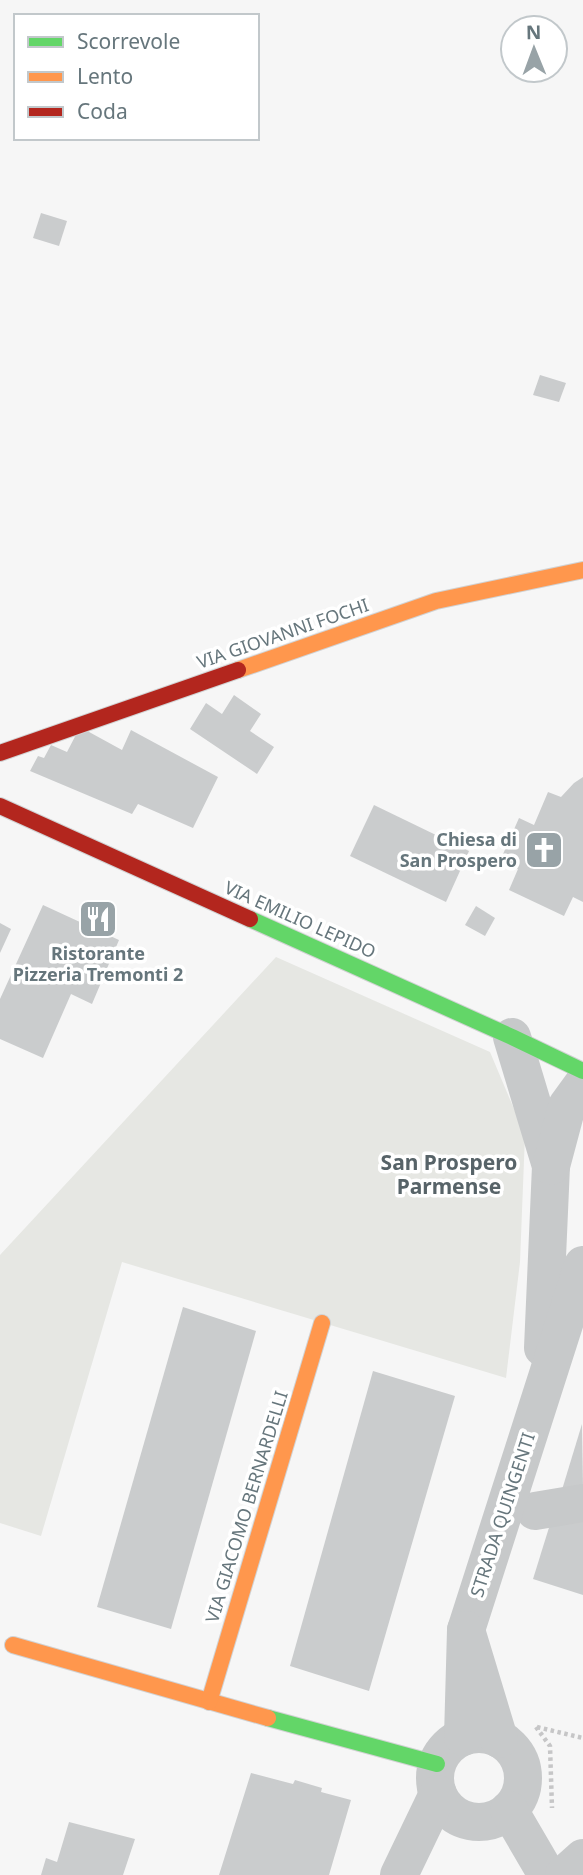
<svg xmlns="http://www.w3.org/2000/svg" width="583" height="1875" viewBox="0 0 583 1875" font-family="'Noto Sans',sans-serif">
  <style>
    .green { fill: #e6e7e3 }
    .building { fill: #cacccd }
    .lines { fill: none; stroke-linecap: round; stroke-linejoin: round }
    .fast-casing { stroke: #d1d2d3; stroke-width: 18 }
    .slow-casing { stroke: #d1d2d3; stroke-width: 18 }
    .jam-casing { stroke: #d1d2d3; stroke-width: 18 }
    .path { stroke: #c6c6c7; stroke-width: 4.5; stroke-dasharray: 3.5 3.5; stroke-linecap: butt }
    .street { stroke: #c7c9ca; stroke-width: 38 }
    .fast { stroke: #63d668; stroke-width: 16 }
    .slow { stroke: #ff974d; stroke-width: 16 }
    .jam { stroke: #b3261e; stroke-width: 16 }
    .labels { text-anchor: middle; stroke-width: 7; stroke-linejoin: round; paint-order: stroke }
    .street-label { font-size: 18px; fill: #66767c; stroke: #fff }
    .poi-label { font-size: 18px; font-weight: bold; fill: #66767c; stroke: #fff; text-anchor: end }
    .quarter-label { font-size: 21px; font-weight: bold; fill: #576368; stroke: #fff }
  </style>
  <rect width="100%" height="100%" fill="#f6f6f6"/>
  <!-- green -->
  <polygon class="green" points="276,957 490,1052 525,1135 520,1262 506,1378 122,1262 41,1536 0,1523 0,1255"/>
  <!-- building -->
  <g class="building">
    <polygon points="41,213 67,221 59,246 33,238"/>
    <polygon points="540,375 566,383 559,402 533,395"/>
    <polygon points="234,695 261,714 250,731 274,747 257,774 190,729 206,703 222,714"/>
    <polygon points="80,727 122,750 131,730 218,777 193,828 138,804 132,814 30,771 38,756 44,758 51,745 67,752"/>
    <polygon points="583,777 583,902 573,897 564,916 509,890 518,869 500,861 519,818 534,825 548,792 561,797 574,783"/>
    <polygon points="374,805 469,851 446,902 350,856"/>
    <polygon points="43,905 119,940 92,1004 71,994 43,1058 0,1039 0,999"/>
    <polygon points="476,906 495,918 485,936 465,925"/>
    <polygon points="0,923 11,929 0,953"/>
    <polygon points="183,1307 256,1331 171,1629 97,1607"/>
    <polygon points="373,1371 455,1396 369,1691 290,1666"/>
    <polygon points="582,1424 583,1488 561,1493"/>
    <polygon points="583,1512 583,1595 533,1579 552,1518"/>
    <polygon points="251,1773 293,1784 295,1780 322,1788 321,1792 351,1800 329,1875 219,1875"/>
    <polygon points="69,1822 135,1839 123,1875 41,1875 46,1858 57,1862"/>
  </g>
  <g class="lines">
    <defs>
      <g id="fast">
        <polyline points="250,919 512,1037 583,1071"/>
        <polyline points="268,1718 437,1764"/>
      </g>
      <g id="slow">
        <polyline points="238,670 436,601 583,570"/>
        <polyline points="13,1645 268,1718"/>
        <polyline points="209,1702 322,1323"/>
      </g>
      <g id="jam">
        <polyline points="0,753 238,670"/>
        <polyline points="0,806 250,919"/>
      </g>
    </defs>
    <!-- fast casing -->
    <use href="#fast" class="fast-casing"/>
    <!-- slow casing -->
    <use href="#slow" class="slow-casing"/>
    <!-- jam casing -->
    <use href="#jam" class="jam-casing"/>
    <!-- path -->
    <g class="path">
      <polyline points="536,1727 550,1746 552,1808"/>
      <polyline points="537,1727 583,1738"/>
    </g>
    <!-- street -->
    <g class="street">
      <polyline points="512,1037 551,1166 543,1348"/>
      <polyline points="551,1166 567,1106 583,1084"/>
      <polyline points="535,1511 583,1503"/>
      <polyline points="466,1630 583,1265"/>
      <circle cx="479" cy="1778" r="44"/>
      <polyline points="463,1737 466,1630 499,1739"/>
      <polyline points="509,1810 547,1875"/>
      <polyline points="399,1875 438,1794"/>
      <polyline points="564,1875 583,1858"/>
    </g>
    <!-- fast -->
    <use href="#fast" class="fast"/>
    <!-- slow -->
    <use href="#slow" class="slow"/>
    <!-- jam -->
    <use href="#jam" class="jam"/>
  </g>
  <!-- icons -->
  <defs>
    <symbol id="church-square" viewBox="-11 -11 22 22"><rect x="-9" y="-9" width="18" height="18" rx="4" fill="#98a3a7" stroke="#fff"/><path d="M-1.2-6h2.4v3.5h3.3v2.4h-3.3V6h-2.4V-.1h-3.3v-2.4h3.3Z" fill="#fff"/></symbol>
    <symbol id="restaurant-square" viewBox="-11 -11 22 22"><rect x="-9" y="-9" width="18" height="18" rx="4" fill="#98a3a7" stroke="#fff"/><path d="M-5-6h1v4h1v-4h1v4h1v-4h1v5L-1.5 .5V6h-2V.5L-5-1ZM5-6V6H3V1.5H1.5Q1.5-4 5-6Z" fill="#fff"/></symbol>
  </defs>
  <g fill-rule="evenodd">
    <use href="#church-square" x="522" y="828" width="44" height="44"/>
    <use href="#restaurant-square" x="76" y="897" width="44" height="44"/>
  </g>
  <g class="labels">
    <!-- street labels -->
    <g class="street-label">
      <text transform="translate(283 634) rotate(-19)" y="6">VIA GIOVANNI FOCHI</text>
      <text transform="translate(300 920) rotate(24)" y="6">VIA EMILIO LEPIDO</text>
      <text transform="translate(247 1507) rotate(-73)" y="6">VIA GIACOMO BERNARDELLI</text>
      <text transform="translate(503 1515) rotate(-72)" y="6">STRADA QUINGENTI</text>
    </g>
    <!-- poi labels -->
    <g class="poi-label">
      <text x="517" y="846">Chiesa di<tspan x="517" dy="21">San Prospero</tspan></text>
      <text x="98" y="960" text-anchor="middle">Ristorante<tspan x="98" dy="21">Pizzeria Tremonti 2</tspan></text>
    </g>
    <!-- quarter labels -->
    <g class="quarter-label">
      <text x="449" y="1170">San Prospero<tspan x="449" dy="24">Parmense</tspan></text>
    </g>
  </g>
  <!-- legend -->
  <rect x="14" y="14" width="245" height="126" fill="#ffffff" stroke="#c2c8cb" stroke-width="2"/>
  <rect x="28" y="37" width="35" height="10" fill="#63d668" stroke="#c2c8cb" stroke-width="2"/>
  <text x="77" y="49" font-size="21" fill="#66767c">Scorrevole</text>
  <rect x="28" y="72" width="35" height="10" fill="#ff974d" stroke="#c2c8cb" stroke-width="2"/>
  <text x="77" y="84" font-size="21" fill="#66767c">Lento</text>
  <rect x="28" y="107" width="35" height="10" fill="#b3261e" stroke="#c2c8cb" stroke-width="2"/>
  <text x="77" y="119" font-size="21" fill="#66767c">Coda</text>
  <!-- north arrow -->
  <g transform="translate(534 49) rotate(359)"><circle r="33" fill="#ffffff" stroke="#c2c8cb" stroke-width="2"/>
  <path d="M0-5L12 26L0 18L-12 26Z" fill="#98a3a7"/>
  <text y="-10" font-size="19" font-weight="bold" text-anchor="middle" fill="#66767c">N</text>
  </g>
</svg>
